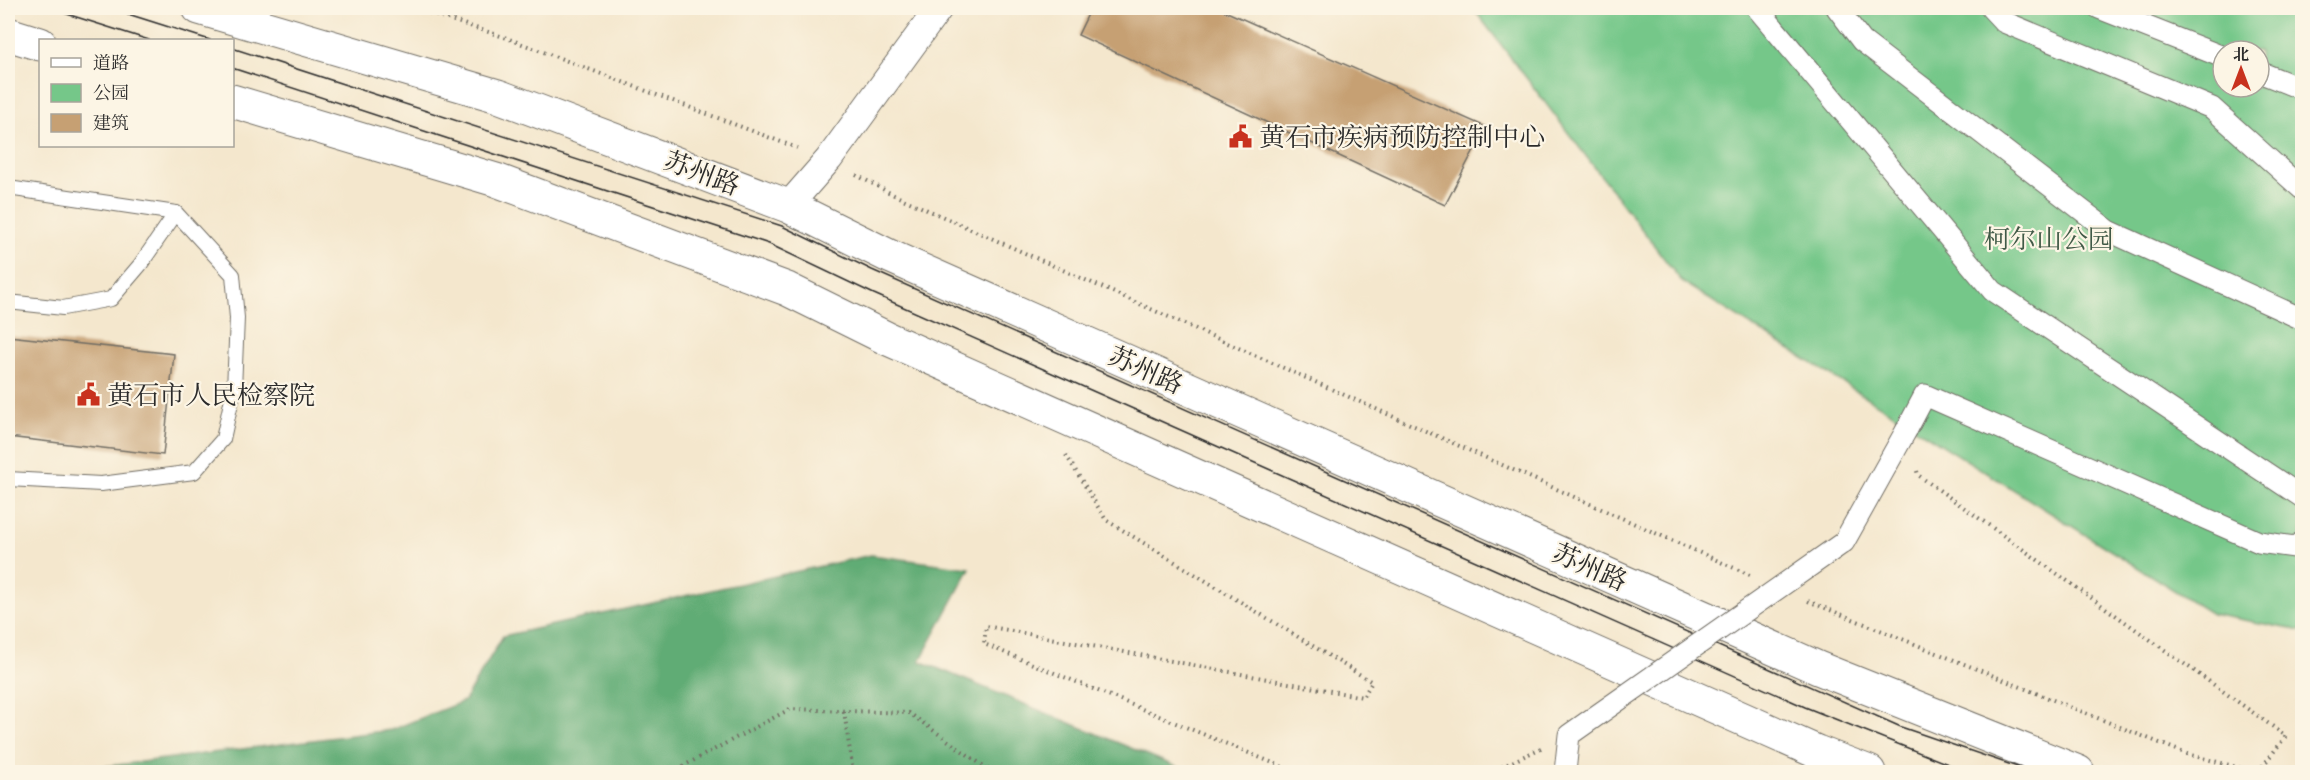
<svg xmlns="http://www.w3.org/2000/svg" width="2310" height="780" viewBox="0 0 2310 780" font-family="'Sorts Mill Goudy','Noto Serif SC',serif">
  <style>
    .green { fill: #75c789; stroke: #50795a; stroke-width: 1.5; fill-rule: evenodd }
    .forest { fill: #60ac75; stroke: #466c50; stroke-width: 1.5 }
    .building { fill: #c6a073 }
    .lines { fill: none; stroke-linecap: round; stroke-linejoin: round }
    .service-casing { stroke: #716d64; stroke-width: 16 }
    .pedestrian-casing { stroke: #716d64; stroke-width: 23 }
    .minor-casing { stroke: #716d64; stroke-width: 29 }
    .secondary-casing { stroke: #716d64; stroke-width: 35 }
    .path { stroke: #716d64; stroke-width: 4; stroke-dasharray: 1.5 4.5; stroke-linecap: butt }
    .service { stroke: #fff; stroke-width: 14 }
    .pedestrian { stroke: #fff; stroke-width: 21 }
    .minor { stroke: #fff; stroke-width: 27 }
    .secondary { stroke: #fff; stroke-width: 33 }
    .tram { stroke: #2b2b2b; stroke-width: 1.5 }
    .pedestrian-bridge-casing { stroke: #716d64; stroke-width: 23; stroke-linecap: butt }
    .pedestrian-bridge { stroke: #fff; stroke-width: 21 }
    .labels { text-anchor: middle; stroke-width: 4.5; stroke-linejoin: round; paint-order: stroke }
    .poi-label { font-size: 26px; fill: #2b2b2b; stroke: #fcf5e5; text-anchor: start }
    .street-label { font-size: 26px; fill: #2b2b2b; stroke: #fcf5e5 }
    .park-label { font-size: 26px; fill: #415a47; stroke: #fcf5e5 }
  </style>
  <rect width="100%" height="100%" fill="#fcf5e5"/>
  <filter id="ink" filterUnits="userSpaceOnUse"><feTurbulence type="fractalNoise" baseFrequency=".0167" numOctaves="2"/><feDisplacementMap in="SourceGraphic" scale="12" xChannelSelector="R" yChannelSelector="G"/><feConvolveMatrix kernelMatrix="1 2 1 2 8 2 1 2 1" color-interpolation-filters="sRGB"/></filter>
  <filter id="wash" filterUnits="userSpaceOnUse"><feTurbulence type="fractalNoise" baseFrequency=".008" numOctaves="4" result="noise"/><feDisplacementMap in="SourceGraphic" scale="24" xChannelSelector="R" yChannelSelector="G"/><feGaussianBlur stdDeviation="1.35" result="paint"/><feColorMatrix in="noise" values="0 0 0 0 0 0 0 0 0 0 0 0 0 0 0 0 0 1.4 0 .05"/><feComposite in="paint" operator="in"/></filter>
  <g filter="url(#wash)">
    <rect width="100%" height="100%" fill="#f4e7cd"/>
    <!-- green -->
    <path class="green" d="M1473,8H2302V631L2212,614L1682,282ZM2223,51H2259V87H2223Z"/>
    <!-- forest -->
    <polygon class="forest" points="871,555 970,568 920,661 1189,772 63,772 391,730 464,701 503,636"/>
    <g id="blocks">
      <!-- building -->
      <g class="building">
        <polygon points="1091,8 1218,8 1486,127 1445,205 1078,35"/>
        <polygon points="8,336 174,354 163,455 8,437"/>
      </g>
    </g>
  </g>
  <g filter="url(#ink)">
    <use href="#blocks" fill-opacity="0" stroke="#716d64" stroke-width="1.5"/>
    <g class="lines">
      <defs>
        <g id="service">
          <polyline points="8,188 176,213 233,275 237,318 234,389 223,439 194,472 101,484 8,479"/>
          <polyline points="8,302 63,308 111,299 140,265 176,213"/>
        </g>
        <g id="pedestrian">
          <polyline points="1757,8 1993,291 2302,497"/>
          <polyline points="1837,8 1862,41 2109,231 2302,319"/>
          <polyline points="1991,8 2004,22 2212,108 2302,189"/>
          <polyline points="2099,8 2223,57"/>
          <polyline points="2259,72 2302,89"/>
          <polyline points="1907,429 1925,395 2259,542 2295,547 2302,542"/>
        </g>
        <polyline id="minor" points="788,206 829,159 939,8"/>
        <g id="secondary">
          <polyline points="199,8 498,96 788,206 887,255 1818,668 2078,772"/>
          <polyline points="8,34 40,44"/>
          <polyline points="232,101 496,180 787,289 886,338 1817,752 1869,772"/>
        </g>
      </defs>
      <!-- service casing -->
      <use href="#service" class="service-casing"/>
      <!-- pedestrian casing -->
      <use href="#pedestrian" class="pedestrian-casing"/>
      <!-- minor casing -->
      <use href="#minor" class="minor-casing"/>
      <!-- secondary casing -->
      <use href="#secondary" class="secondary-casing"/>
      <!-- path -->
      <g class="path">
        <polyline points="413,8 504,37 797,148"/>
        <polyline points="856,175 894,195 1750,575"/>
        <polyline points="1066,455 1106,520 1372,682 1363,697 986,626 984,644 1295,772"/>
        <polyline points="1917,471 1918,475 2286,736 2258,772"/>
        <polyline points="1808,601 2187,754 2256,772"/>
        <polyline points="844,711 853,772"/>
        <polyline points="672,772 790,709 909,713 992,772"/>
        <polyline points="1491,772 1541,748"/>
      </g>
      <!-- service -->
      <use href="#service" class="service"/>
      <!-- pedestrian -->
      <use href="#pedestrian" class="pedestrian"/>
      <!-- minor -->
      <use href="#minor" class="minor"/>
      <!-- secondary -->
      <use href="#secondary" class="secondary"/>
      <!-- tram -->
      <g class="tram">
        <polyline points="48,8 149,40"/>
        <polyline points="109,8 210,40"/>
        <polyline points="232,48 782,226 872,270 1901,727 2032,772"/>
        <polyline points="232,68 769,244 874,294 1805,707 1968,772"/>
      </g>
      <defs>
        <polyline id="pedestrian-bridge" points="1565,772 1569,735 1844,542 1907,429"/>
      </defs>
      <!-- pedestrian-bridge casing -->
      <use href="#pedestrian-bridge" class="pedestrian-bridge-casing"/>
      <!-- pedestrian-bridge -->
      <use href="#pedestrian-bridge" class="pedestrian-bridge"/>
    </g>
  </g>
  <!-- icons -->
  <defs>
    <symbol id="civic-bare" viewBox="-9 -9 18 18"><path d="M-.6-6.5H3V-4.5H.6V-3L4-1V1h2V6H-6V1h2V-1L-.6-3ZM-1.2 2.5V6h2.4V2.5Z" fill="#c8321e" stroke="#fcf5e5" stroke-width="2.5" paint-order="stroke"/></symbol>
  </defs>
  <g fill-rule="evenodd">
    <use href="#civic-bare" x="1224" y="120" width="33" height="33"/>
    <use href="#civic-bare" x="72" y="378" width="33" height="33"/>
  </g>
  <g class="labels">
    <!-- poi labels -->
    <g class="poi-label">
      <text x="1259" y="146">黄石市疾病预防控制中心</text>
      <text x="107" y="404">黄石市人民检察院</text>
    </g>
    <!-- street labels -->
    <g class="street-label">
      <text transform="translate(702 173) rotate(21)" y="9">苏州路</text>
      <text transform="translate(1146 370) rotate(24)" y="9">苏州路</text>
      <text transform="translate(1590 567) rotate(24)" y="9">苏州路</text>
    </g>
    <!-- park labels -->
    <g class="park-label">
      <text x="2049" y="248">柯尔山公园</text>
    </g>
  </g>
  <!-- margin -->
  <rect width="2310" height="780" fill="none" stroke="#fcf5e5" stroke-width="30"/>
  <!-- legend -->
  <rect x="39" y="39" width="195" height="108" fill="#fcf5e5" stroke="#a8a49b" stroke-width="1.5"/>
  <rect x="51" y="58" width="30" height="9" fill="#ffffff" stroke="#a8a49b" stroke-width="1.5"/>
  <text x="93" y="69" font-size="18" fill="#2b2b2b">道路</text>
  <rect x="51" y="84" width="30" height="18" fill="#75c789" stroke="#a8a49b" stroke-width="1.5"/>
  <text x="93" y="99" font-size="18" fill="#2b2b2b">公园</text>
  <rect x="51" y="114" width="30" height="18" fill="#c6a073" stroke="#a8a49b" stroke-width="1.5"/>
  <text x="93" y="129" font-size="18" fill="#2b2b2b">建筑</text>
  <!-- north arrow -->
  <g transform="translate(2241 69)"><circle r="28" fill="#fcf5e5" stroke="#a8a49b" stroke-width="1.5"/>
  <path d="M0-4.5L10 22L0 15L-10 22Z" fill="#c8321e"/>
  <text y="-9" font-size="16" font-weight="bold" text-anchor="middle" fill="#2b2b2b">北</text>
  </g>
</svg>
